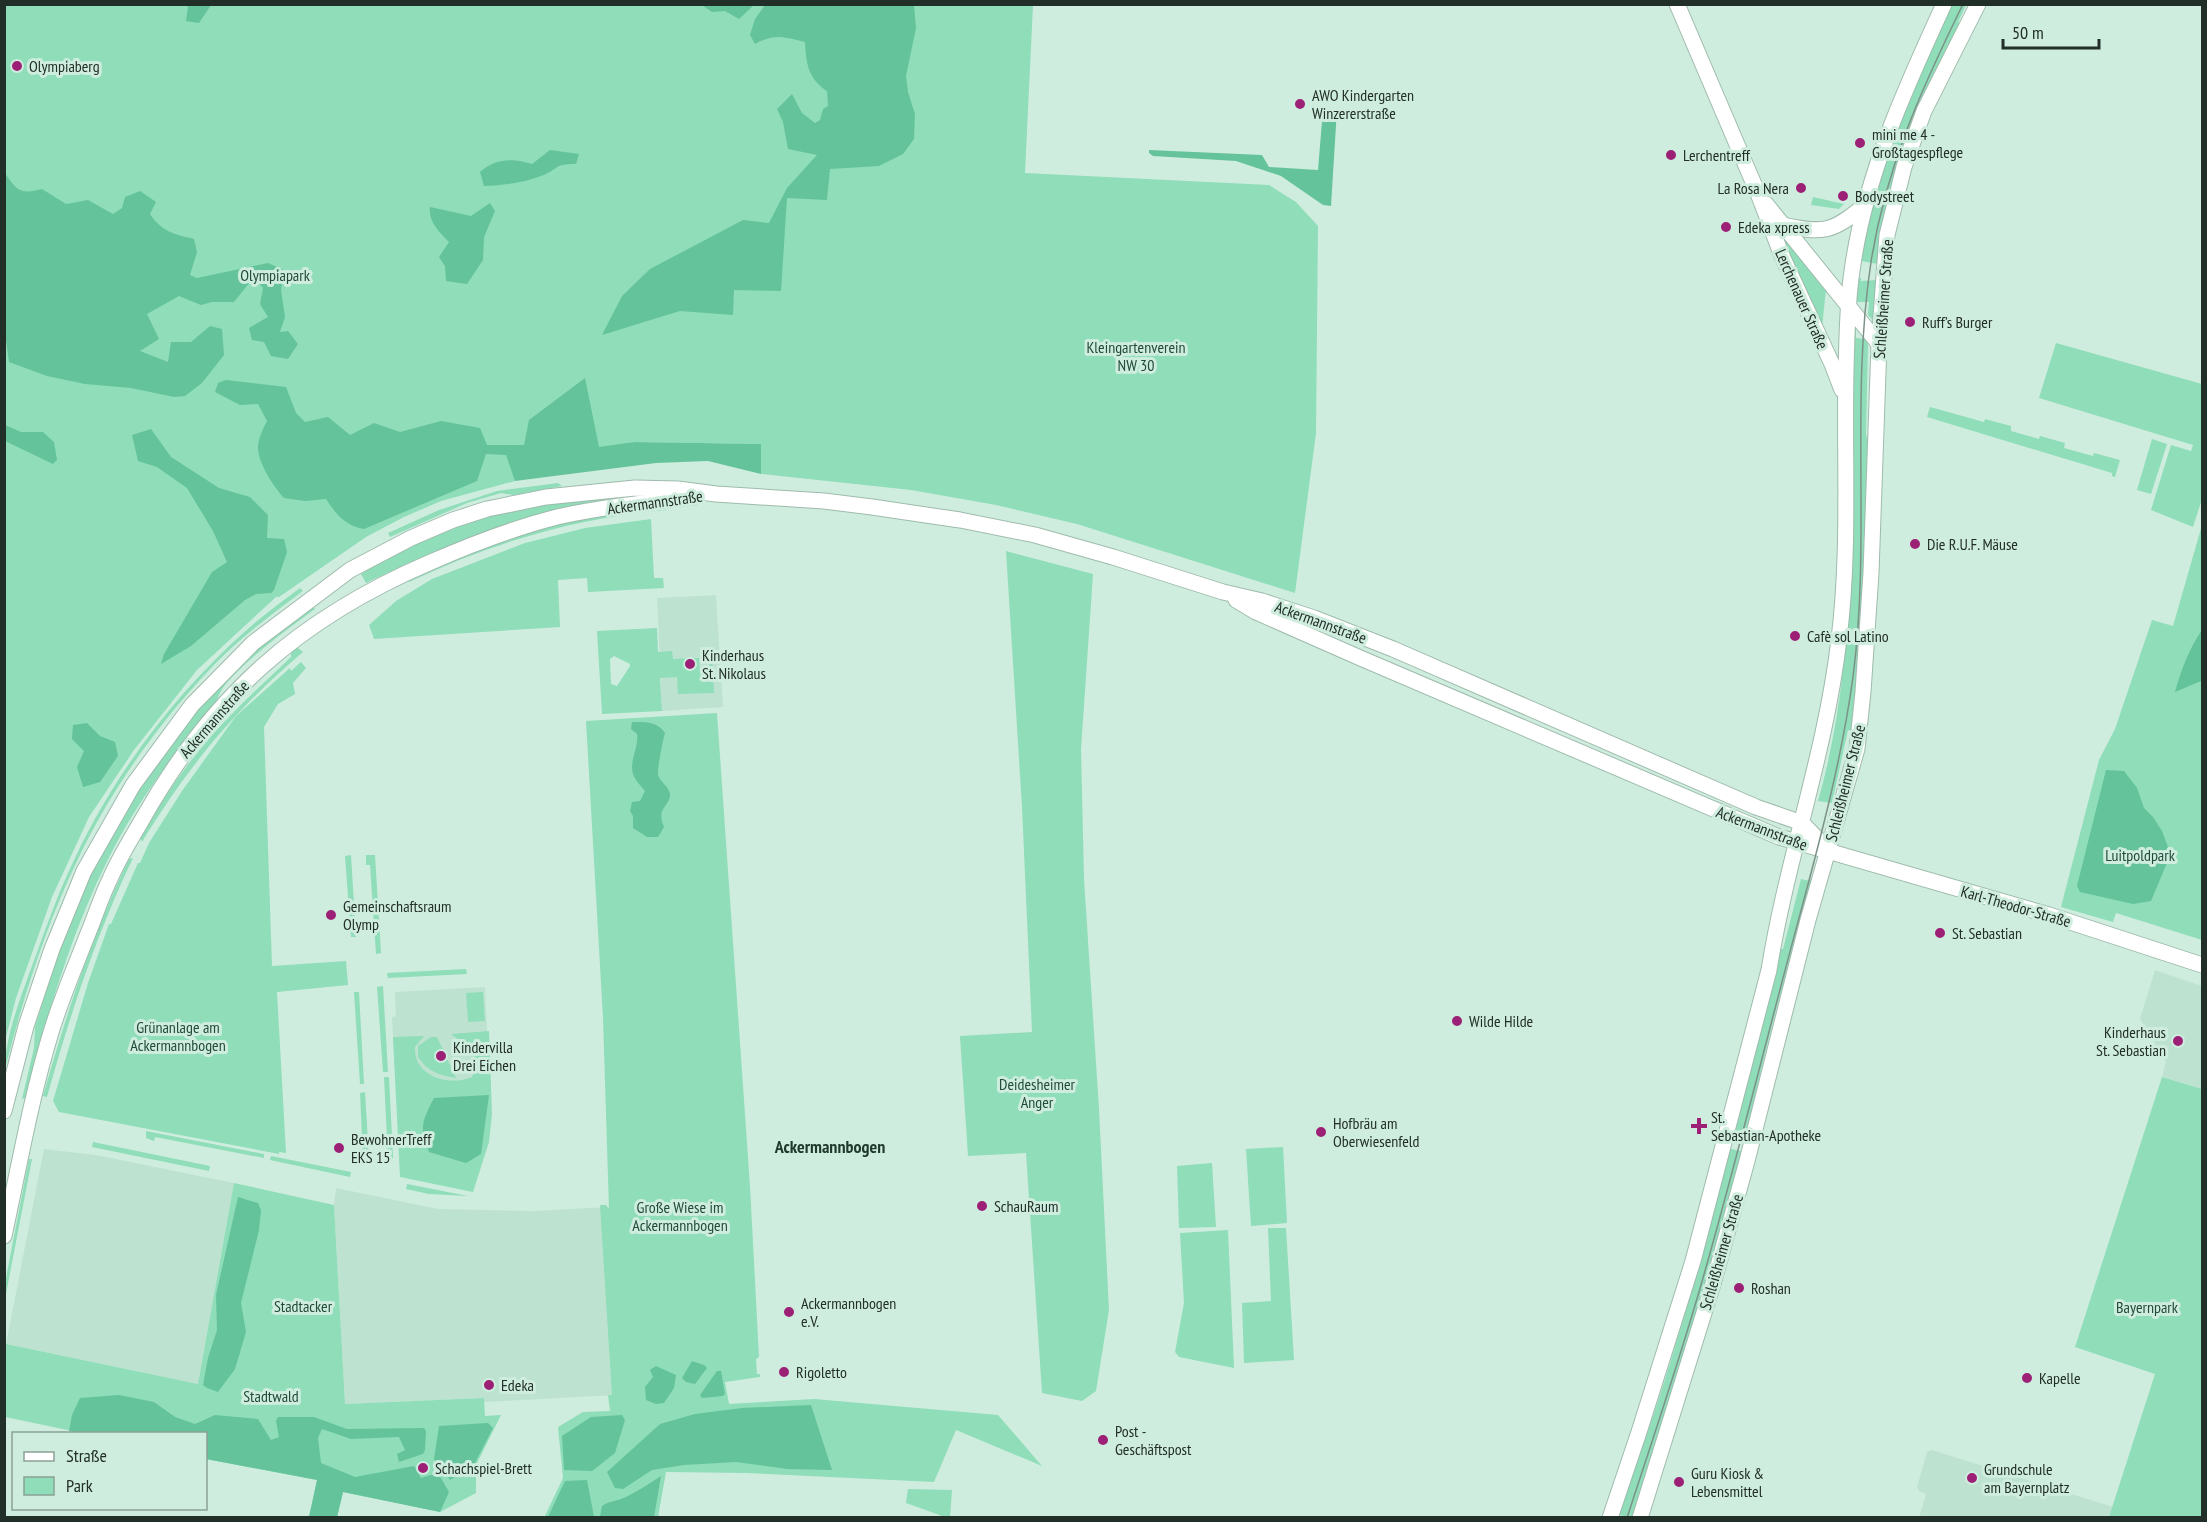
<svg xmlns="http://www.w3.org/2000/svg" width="2207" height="1522" viewBox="0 0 2207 1522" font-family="'PT Sans Narrow',sans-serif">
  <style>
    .built { fill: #bde3d0 }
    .green { fill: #8fddb9; fill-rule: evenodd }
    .forest { fill: #64c39a }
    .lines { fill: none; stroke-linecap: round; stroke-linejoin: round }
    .secondary-casing { stroke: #9ebbac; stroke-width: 17 }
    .secondary { stroke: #fff; stroke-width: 15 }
    .tram { stroke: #7c9287; stroke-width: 1.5 }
    .poi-dot { fill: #9c2076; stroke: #cfedde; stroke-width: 2 }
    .labels { text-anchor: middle; stroke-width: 6; stroke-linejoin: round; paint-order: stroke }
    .poi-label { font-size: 16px; fill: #222e28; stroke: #cfedde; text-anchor: start }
    .park-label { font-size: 16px; fill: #214a39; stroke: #cfedde }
    .street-label { font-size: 16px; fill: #222e28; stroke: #cfedde }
    .neighbourhood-label { font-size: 18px; font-weight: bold; fill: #213a2e; stroke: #cfedde }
  </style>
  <rect width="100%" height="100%" fill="#cfedde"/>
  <!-- built -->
  <g class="built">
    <polygon points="716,595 723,707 662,711 657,598"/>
    <polygon points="2155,970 2202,986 2202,1089 2162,1077 2166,1062 2140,1019"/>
    <polygon points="485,987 490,1093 396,1097 392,1017 396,1016 395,992"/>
    <polygon points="44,1149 96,1155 234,1183 198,1384 6,1344"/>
    <polygon points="336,1188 438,1209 534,1211 609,1207 618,1395 484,1402 484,1398 345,1404 334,1205"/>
    <polygon points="1932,1450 2113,1507 2109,1517 1919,1517 1926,1494 1919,1491 1917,1487 1927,1452"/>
  </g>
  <!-- green -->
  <g class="green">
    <polygon points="5,5 1033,5 1025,173 1269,185 1296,202 1318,226 1316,433 1295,593 1077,524 996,505 911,490 761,474 760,444 635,442 514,477 515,481 441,501 404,517 366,537 279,597 276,597 197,670 134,750 89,817 52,897 16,998 5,1041"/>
    <path d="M1952,5H1966L1958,22L1962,24L1949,47L1878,264L1861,261C1877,170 1911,88 1952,5Z"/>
    <polygon points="1813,197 1844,204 1839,209 1811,205"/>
    <polygon points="1779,232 1826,289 1822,328"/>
    <polygon points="1858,278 1861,278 1861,281 1877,280 1874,321 1868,315 1869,302 1857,302 1856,300"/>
    <path d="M1856,323V338L1867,339L1868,346L1866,435L1870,446L1860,652L1854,731L1848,730L1832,803L1818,801C1862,648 1848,482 1854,324Z"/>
    <polygon points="2056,343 2202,384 2202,499 2193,527 2151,510 2171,445 2191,451 2193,445 2039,398"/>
    <polygon points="1930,407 1984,422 1985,419 2011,426 2011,431 2039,439 2040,436 2065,443 2064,448 2093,456 2094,453 2120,460 2115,477 2112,476 2112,473 1927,417"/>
    <polygon points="2152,439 2167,444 2151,494 2137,490"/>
    <polygon points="558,483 562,486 514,495 501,493 467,503 390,537 388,533 439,510 497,491"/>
    <path d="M637,492L638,496C537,510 457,539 366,583L361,574L392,555L429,537L469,521L511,508Z"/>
    <path d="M663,507L666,510C575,518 491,543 409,582L407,579L489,543L568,520Z"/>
    <polygon points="651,519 654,578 663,578 664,588 588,592 587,578 558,580 560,627 374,639 369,625 396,601 432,579 525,543 585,528"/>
    <polygon points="2202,525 2202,940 2116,913 2113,922 2061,907 2099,760 2115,729 2152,620 2173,626"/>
    <polygon points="1006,551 1093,574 1081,749 1084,879 1099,1109 1109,1310 1096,1391 1082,1401 1042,1393 1026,1153 968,1156 960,1036 1032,1032 1022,807"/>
    <path d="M300,588L303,591C276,611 249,631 225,654C167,711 113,785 78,859C46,925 23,998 5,1069C4,1037 25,986 36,955C48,922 60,889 75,858C116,771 177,691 250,627C266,613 283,601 300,588Z"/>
    <path d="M312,605L315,609C286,630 248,658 225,685C219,692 218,701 211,709C180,746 151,784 126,826C78,909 50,1005 25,1098L22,1099L34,1048L35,1027L54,966L77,903L109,837L155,764L202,704L263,644Z"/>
    <path d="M657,628L658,652L672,651L673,659L699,658L700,674L710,673L709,657H712L714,693L678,694L677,677L660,678L662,711L602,714L597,631ZM614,656L630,664V666L617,686L611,684L610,659Z"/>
    <path d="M297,647L303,652C234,711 189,765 142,842L140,837C161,801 185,766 212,735C237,707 265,682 291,657V652Z"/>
    <polygon points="301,662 306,668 293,683 295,694 278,704 264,727 272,966 346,961 348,985 277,992 286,1153 279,1152 279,1154 59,1112 53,1101 88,983 109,924 111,924 138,863 140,863 149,843 182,791 236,716 290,668 291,671"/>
    <polygon points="717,713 750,1186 759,1357 756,1359 757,1374 760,1374 760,1377 725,1382 729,1404 814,1399 998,1415 1042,1466 956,1430 934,1482 746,1473 666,1472 658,1517 544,1518 563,1478 558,1427 583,1412 610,1411 608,1395 612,1395 600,1205 606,1205 609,1209 603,1018 586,721"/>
    <polygon points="351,855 356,937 351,937 345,856"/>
    <polygon points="366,855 375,855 381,953 376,954 370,865 366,865"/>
    <path d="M133,858C96,935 70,1015 47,1097L43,1096C66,1015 92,935 129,859Z"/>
    <path d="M1811,877L1815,878C1788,961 1763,1054 1746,1140L1729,1136L1778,948L1783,949L1801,879L1810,881Z"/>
    <polygon points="466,969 467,974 388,978 387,973"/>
    <polygon points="383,986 388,1072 383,1072 377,987"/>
    <polygon points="359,992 364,1084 360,1084 354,992"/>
    <polygon points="483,992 485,1021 468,1022 466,993"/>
    <path d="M489,1031L492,1114L489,1142L473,1192L400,1177L393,1037L424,1036L415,1047C413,1076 449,1087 472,1077L479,1064L469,1047L451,1034Z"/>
    <path d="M431,1037H437L456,1078C440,1076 427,1071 418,1057V1046Z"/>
    <polygon points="384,1077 389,1077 393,1158 388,1158"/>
    <polygon points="2162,1077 2202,1089 2202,1517 2109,1517 2155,1374 2075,1347"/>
    <polygon points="365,1092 369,1159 363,1159 360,1093"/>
    <polygon points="146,1131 264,1154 264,1158 155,1137 154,1141 146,1138"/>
    <polygon points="93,1142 210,1166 209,1171 92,1147"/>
    <polygon points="1283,1147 1287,1223 1251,1226 1246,1149"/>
    <path d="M1727,1148L1745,1152L1692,1330L1642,1485L1635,1517H1626L1617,1514C1665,1396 1698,1271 1727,1148Z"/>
    <polygon points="271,1156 351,1172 350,1177 270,1160"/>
    <polygon points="29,1159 32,1159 5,1299 5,1283"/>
    <polygon points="1212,1163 1216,1227 1179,1228 1177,1166"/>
    <polygon points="234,1183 334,1205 345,1404 484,1398 485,1416 501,1415 476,1465 476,1493 440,1512 343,1492 337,1518 309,1517 317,1480 206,1459 206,1434 82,1433 5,1417 6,1344 198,1384"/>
    <polygon points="407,1184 468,1196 429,1194 406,1189"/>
    <polygon points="1268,1228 1286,1228 1294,1360 1244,1363 1242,1303 1271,1301"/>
    <polygon points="1228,1230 1234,1368 1179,1357 1175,1352 1184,1303 1180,1233"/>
    <polygon points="908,1489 952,1490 950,1517 945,1517 906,1503"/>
  </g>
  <!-- forest -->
  <g class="forest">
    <polygon points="186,5 211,5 199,23 186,21 188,7"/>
    <polygon points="702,5 702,4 754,5 739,19 725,11 712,12"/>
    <path d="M765,5H914L916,28L906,76L908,92L915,114L914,139L903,154L879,166L830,169L827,200L787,198L781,291L734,290L733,315L680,311L602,335L622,296L650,269L743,220L769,223L787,188L817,155L788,149L783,122L777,109L792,94L802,113L815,123L820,120L823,109L828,106L827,91C808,79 806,63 805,42C784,37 775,33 755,44L750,35L755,19Z"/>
    <polygon points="1323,109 1337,109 1331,206 1323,205 1281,176 1236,161 1153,156 1149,153 1149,150 1262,155 1269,167 1318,170"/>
    <path d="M550,150L579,154L576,164C552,164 560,169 541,176C523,183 503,185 484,186L480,172C495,158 514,158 532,164Z"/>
    <path d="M5,173C16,190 20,195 42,189L66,204L88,200L113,214L122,208L125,197L140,191L156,202L150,214C162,232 174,234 194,239L197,252L190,275L197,278L268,263L284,270L281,290L285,317L280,332L288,331L298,344L288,359L271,356L264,342L252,340L249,328L268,317L260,304L263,288L254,277L234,302H212L201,305L179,296L147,314L159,339L140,351L168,362L171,342H191L210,326L222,329L224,355L202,383L185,396L174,397L131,388L85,384L47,376L9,362L4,326Z"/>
    <path d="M490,203L495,211L484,237L483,260L467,284L446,281L445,266L439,257L449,242C439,232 428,221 430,207L471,216Z"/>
    <path d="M585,378L599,447L635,442L761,444V474L708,461L656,463L515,481L506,455L486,454L477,481L364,529C345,526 336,514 326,499L305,501L284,498C274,487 258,463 258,448C258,439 263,429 267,421L258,404L240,405L215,392L218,383L226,380L286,387L296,413L305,422L328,417L350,435L374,423L400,432L441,421L480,428L487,445H524L529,420Z"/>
    <polygon points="5,425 21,432 43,432 54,442 57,460 53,464 5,441"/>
    <polygon points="151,429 171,457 219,488 250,497 268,515 267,538 284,539 287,552 274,590 271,593 256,594 245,600 191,646 161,664 164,654 212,572 227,562 213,531 187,488 157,467 138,461 132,435"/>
    <path d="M2202,630V684L2201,681L2175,692C2181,670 2189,649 2202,630Z"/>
    <path d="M632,722C645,722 657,721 665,733C663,739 657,770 658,775C660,782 671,788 670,796C668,808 656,808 664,827L658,837H647L633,828V816L630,811L632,802L640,801L645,791C641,786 635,780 633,774C629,761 639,748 637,734L631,729Z"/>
    <polygon points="87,723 100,736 115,742 118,756 100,782 83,787 77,767 84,751 72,739 73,725"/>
    <polygon points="2106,770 2124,771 2137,788 2144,808 2153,817 2162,831 2168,847 2169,858 2151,901 2133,904 2080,892 2077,886"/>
    <path d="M489,1095L481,1154L466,1163L429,1152C419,1127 422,1121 434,1098Z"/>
    <polygon points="238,1197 258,1203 261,1210 259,1230 241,1303 246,1332 235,1369 218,1392 207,1388 203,1385 208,1358 217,1330 216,1295"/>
    <polygon points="692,1361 704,1365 707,1368 695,1384 686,1382 682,1378"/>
    <polygon points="656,1366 676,1375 674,1388 664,1403 656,1404 646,1400 645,1387 653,1377 650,1370"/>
    <polygon points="717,1371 721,1371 725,1394 723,1396 702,1398 700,1395"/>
    <polygon points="119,1395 154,1402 175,1417 195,1424 215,1415 258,1419 271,1440 279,1437 276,1421 278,1417 314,1417 347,1429 424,1428 426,1431 425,1450 423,1454 399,1462 397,1454 405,1450 399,1437 351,1439 322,1429 318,1438 321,1463 355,1477 414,1466 421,1478 438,1473 449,1492 440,1512 343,1492 337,1517 309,1517 317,1480 206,1459 206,1434 82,1434 69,1431 72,1415 80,1398"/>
    <polygon points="811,1405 832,1470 787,1469 736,1462 684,1465 652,1470 623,1489 615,1488 607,1472 660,1424 695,1414 742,1408"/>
    <polygon points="622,1415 625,1420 615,1453 592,1471 564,1470 562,1436 591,1417"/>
    <polygon points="488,1423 493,1428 474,1465 450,1480 434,1459 439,1426"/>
    <path d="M661,1476L654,1517H600L602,1506C609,1501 618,1501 626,1497C638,1491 650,1483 661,1476Z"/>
    <polygon points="587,1480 594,1517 548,1517 565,1481"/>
  </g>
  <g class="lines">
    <defs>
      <g id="secondary">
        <polyline points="1677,4 1759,196 1782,256 1832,364 1842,390"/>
        <polyline points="1766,204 1879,344"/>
        <path d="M1783,225C1824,234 1833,232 1865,205"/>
        <polyline points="1236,600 1256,612 1358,657 1779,837 2049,915 2202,965"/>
        <polyline points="4,1111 26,1026 52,949 84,871 133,785 192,705 253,643 350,570 411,538 453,520 487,509 546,497 635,488 678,489 716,494 824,501 872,507 960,520 1035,535 1113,557 1223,592 1262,601 1314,618 1393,649 1756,807 1802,823 1829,851"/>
        <path d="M4,1236C19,1167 31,1097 52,1029C62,997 75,967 87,936C95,917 101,897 110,879C119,858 131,839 142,820C212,695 300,618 431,562C472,544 514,528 557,517C602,507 650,502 695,497"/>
        <path d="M1610,1518L1639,1432L1693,1261L1769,970C1787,858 1826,752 1839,639C1850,551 1844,460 1846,371C1847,338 1847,304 1852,271C1865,176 1904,91 1944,4"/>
        <polyline points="1640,1518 1713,1284 1747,1161 1808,920 1857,749 1863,692 1871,573 1879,344 1887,235 1904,167 1924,111 1978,4"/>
      </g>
    </defs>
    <!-- secondary casing -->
    <use href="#secondary" class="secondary-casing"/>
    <!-- secondary -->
    <use href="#secondary" class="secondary"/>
    <!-- tram -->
    <path class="tram" d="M1627,1518C1653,1438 1680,1359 1703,1278C1731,1180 1756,1081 1782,982C1808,882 1839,780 1853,677C1871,540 1850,399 1871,262C1886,167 1921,90 1963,4"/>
  </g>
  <!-- markers -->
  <g class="poi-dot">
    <circle cx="17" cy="66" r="6"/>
    <circle cx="1300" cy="104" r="6"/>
    <circle cx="1860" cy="143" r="6"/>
    <circle cx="1671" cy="155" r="6"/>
    <circle cx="1801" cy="188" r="6"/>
    <circle cx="1843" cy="196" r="6"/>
    <circle cx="1726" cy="227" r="6"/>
    <circle cx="1910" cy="322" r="6"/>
    <circle cx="1915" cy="544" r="6"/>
    <circle cx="1795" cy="636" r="6"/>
    <circle cx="690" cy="664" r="6"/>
    <circle cx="331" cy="915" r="6"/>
    <circle cx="1940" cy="933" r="6"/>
    <circle cx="1457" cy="1021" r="6"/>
    <circle cx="2178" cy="1041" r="6"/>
    <circle cx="441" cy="1056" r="6"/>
    <path d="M1696 1117h6v6h6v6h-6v6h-6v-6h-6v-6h6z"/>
    <circle cx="1321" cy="1132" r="6"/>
    <circle cx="339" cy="1148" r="6"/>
    <circle cx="982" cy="1206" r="6"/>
    <circle cx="1739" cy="1288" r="6"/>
    <circle cx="789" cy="1312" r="6"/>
    <circle cx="784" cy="1372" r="6"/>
    <circle cx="2027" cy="1378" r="6"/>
    <circle cx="489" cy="1385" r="6"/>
    <circle cx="1103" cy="1440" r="6"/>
    <circle cx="423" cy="1468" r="6"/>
    <circle cx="1972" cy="1478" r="6"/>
    <circle cx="1679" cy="1482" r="6"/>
  </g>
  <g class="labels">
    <!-- poi labels -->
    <g class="poi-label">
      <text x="29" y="72">Olympiaberg</text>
      <text x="1312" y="101">AWO Kindergarten<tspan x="1312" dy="18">Winzererstraße</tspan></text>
      <text x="1872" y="140">mini me 4 -<tspan x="1872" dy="18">Großtagespflege</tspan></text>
      <text x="1683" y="161">Lerchentreff</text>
      <text x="1789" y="194" text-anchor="end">La Rosa Nera</text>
      <text x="1855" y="202">Bodystreet</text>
      <text x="1738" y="233">Edeka xpress</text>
      <text x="1922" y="328">Ruff’s Burger</text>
      <text x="1927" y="550">Die R.U.F. Mäuse</text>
      <text x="1807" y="642">Cafè sol Latino</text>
      <text x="702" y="661">Kinderhaus<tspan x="702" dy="18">St. Nikolaus</tspan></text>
      <text x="343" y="912">Gemeinschaftsraum<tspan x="343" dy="18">Olymp</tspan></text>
      <text x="1952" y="939">St. Sebastian</text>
      <text x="1469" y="1027">Wilde Hilde</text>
      <text x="2166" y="1038" text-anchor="end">Kinderhaus<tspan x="2166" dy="18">St. Sebastian</tspan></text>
      <text x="453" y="1053">Kindervilla<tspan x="453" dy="18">Drei Eichen</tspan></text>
      <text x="1711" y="1123">St.<tspan x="1711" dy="18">Sebastian-Apotheke</tspan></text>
      <text x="1333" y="1129">Hofbräu am<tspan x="1333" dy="18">Oberwiesenfeld</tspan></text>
      <text x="351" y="1145">BewohnerTreff<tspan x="351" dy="18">EKS 15</tspan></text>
      <text x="994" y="1212">SchauRaum</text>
      <text x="1751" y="1294">Roshan</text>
      <text x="801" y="1309">Ackermannbogen<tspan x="801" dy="18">e.V.</tspan></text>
      <text x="796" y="1378">Rigoletto</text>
      <text x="2039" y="1384">Kapelle</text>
      <text x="501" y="1391">Edeka</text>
      <text x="1115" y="1437">Post -<tspan x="1115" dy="18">Geschäftspost</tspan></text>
      <text x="435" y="1474">Schachspiel-Brett</text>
      <text x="1984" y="1475">Grundschule<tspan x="1984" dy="18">am Bayernplatz</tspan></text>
      <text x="1691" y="1479">Guru Kiosk &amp;<tspan x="1691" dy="18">Lebensmittel</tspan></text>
    </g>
    <!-- park labels -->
    <g class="park-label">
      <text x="275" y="281">Olympiapark</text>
      <text x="1136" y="353">Kleingartenverein<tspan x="1136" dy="18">NW 30</tspan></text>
      <text x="2140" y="861">Luitpoldpark</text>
      <text x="178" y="1033">Grünanlage am<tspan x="178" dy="18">Ackermannbogen</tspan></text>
      <text x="1037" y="1090">Deidesheimer<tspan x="1037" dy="18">Anger</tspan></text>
      <text x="680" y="1213">Große Wiese im<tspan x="680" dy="18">Ackermannbogen</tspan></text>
      <text x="303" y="1312">Stadtacker</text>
      <text x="2147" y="1313">Bayernpark</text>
      <text x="271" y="1402">Stadtwald</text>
    </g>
    <!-- street labels -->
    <g class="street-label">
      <text transform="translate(1802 299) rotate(66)" y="6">Lerchenauer Straße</text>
      <text transform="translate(1883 299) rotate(-86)" y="6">Schleißheimer Straße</text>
      <text transform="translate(655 502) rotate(-8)" y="6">Ackermannstraße</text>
      <text transform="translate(1321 622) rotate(20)" y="6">Ackermannstraße</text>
      <text transform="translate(214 719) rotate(-49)" y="6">Ackermannstraße</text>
      <text transform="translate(1845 783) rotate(-76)" y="6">Schleißheimer Straße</text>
      <text transform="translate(1762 828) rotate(21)" y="6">Ackermannstraße</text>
      <text transform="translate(2016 906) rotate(16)" y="6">Karl-Theodor-Straße</text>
      <text transform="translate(1721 1252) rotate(-74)" y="6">Schleißheimer Straße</text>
    </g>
    <!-- neighbourhood labels -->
    <g class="neighbourhood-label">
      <text x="830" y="1153">Ackermannbogen</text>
    </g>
  </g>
  <!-- border -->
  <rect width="2207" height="1522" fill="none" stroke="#222e28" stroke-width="12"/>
  <!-- legend -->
  <rect x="12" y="1432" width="195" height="78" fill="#cfedde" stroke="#8aa195" stroke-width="1.5"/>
  <rect x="24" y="1452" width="30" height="9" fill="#ffffff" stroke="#8aa195" stroke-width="1.5"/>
  <text x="66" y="1462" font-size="18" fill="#222e28">Straße</text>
  <rect x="24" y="1477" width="30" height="18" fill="#8fddb9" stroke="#8aa195" stroke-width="1.5"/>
  <text x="66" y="1492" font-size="18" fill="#222e28">Park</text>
  <!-- scale -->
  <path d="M2003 39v9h96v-9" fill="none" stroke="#222e28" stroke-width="3"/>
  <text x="2012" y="39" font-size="18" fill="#222e28" stroke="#cfedde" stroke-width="4.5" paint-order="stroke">50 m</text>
</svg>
